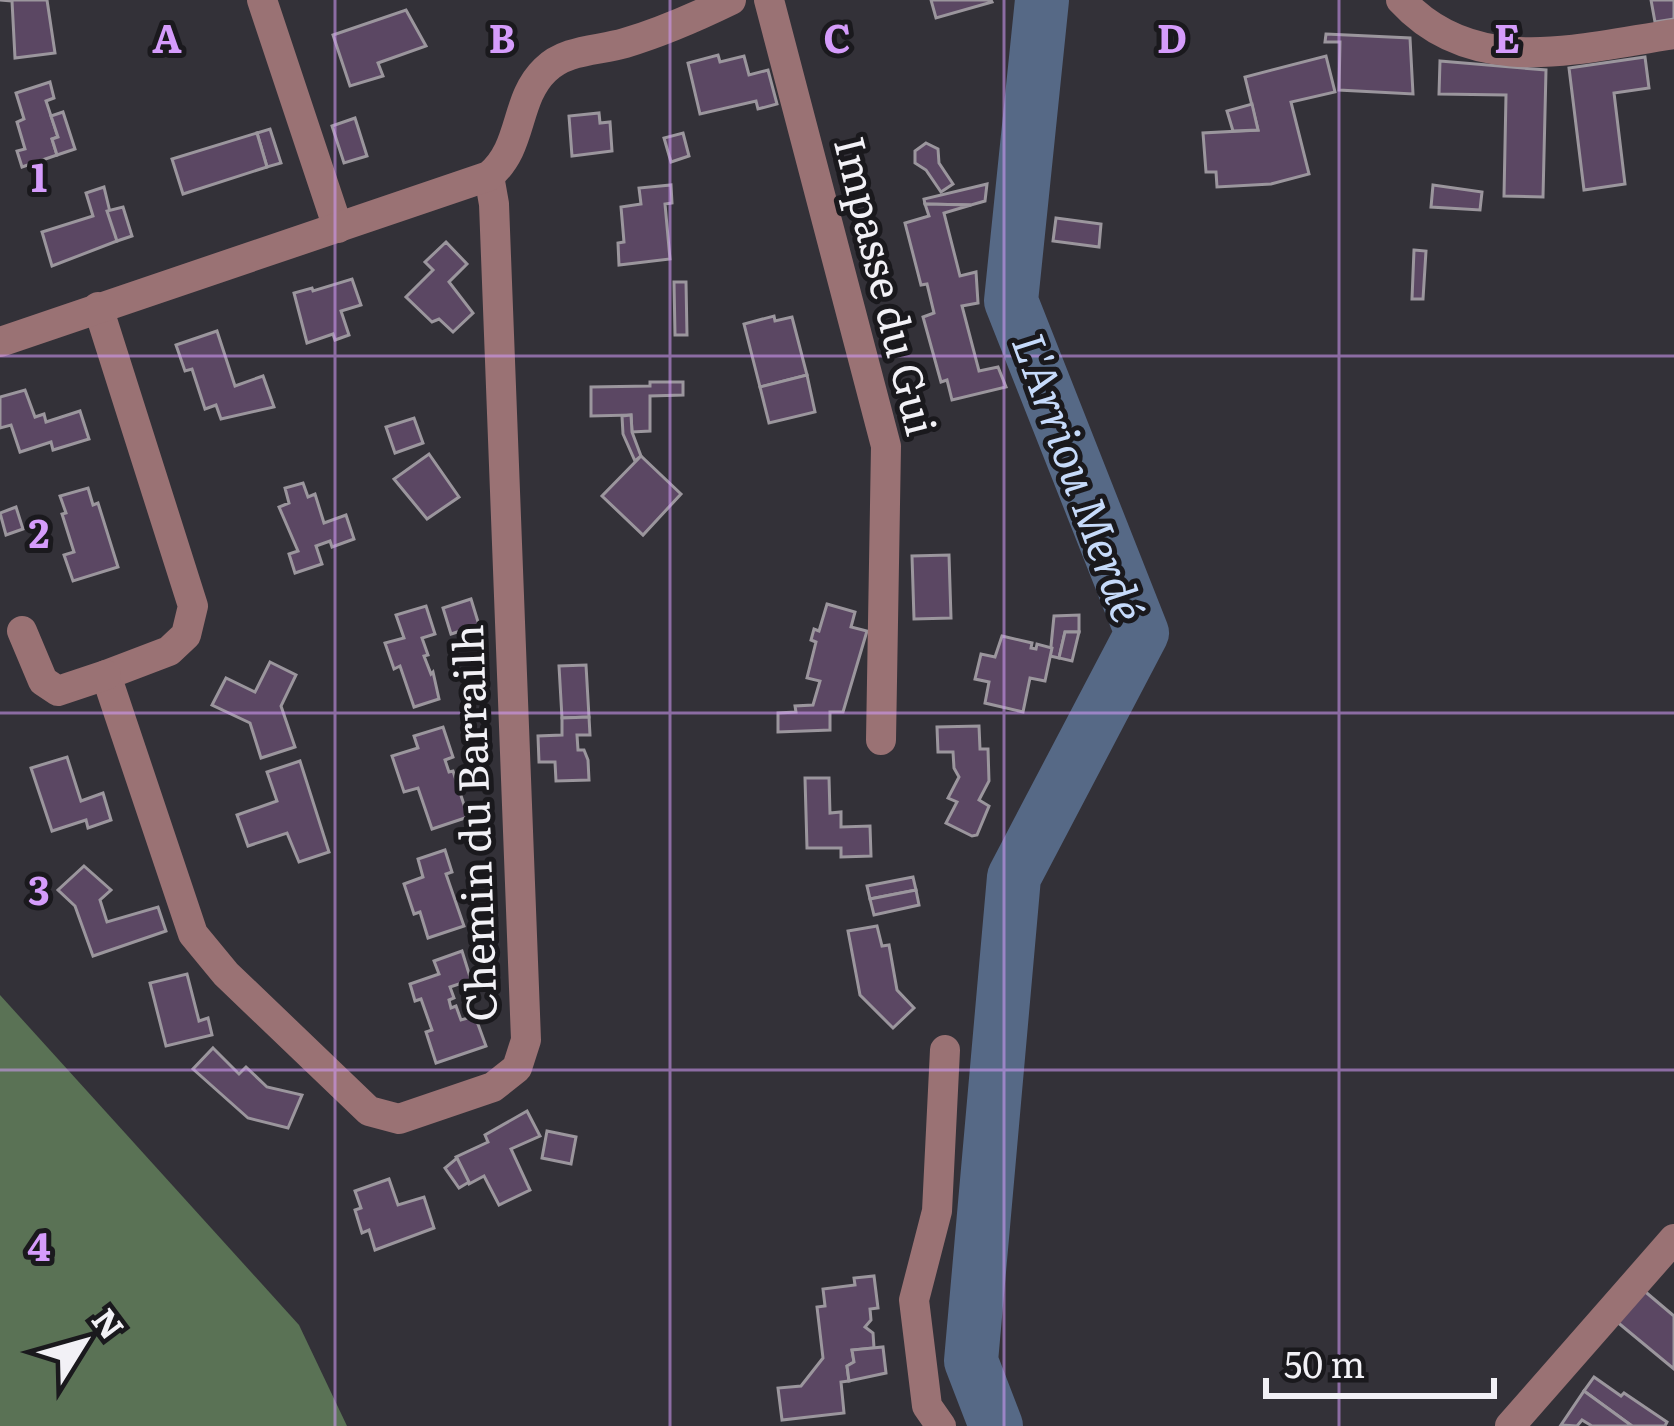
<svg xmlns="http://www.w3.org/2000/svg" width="1674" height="1426" viewBox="0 0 1674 1426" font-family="Literata,serif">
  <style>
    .forest { fill: #5a7255 }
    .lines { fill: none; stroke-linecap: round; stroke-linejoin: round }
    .river { stroke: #566986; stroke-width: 54 }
    .building { fill: #5b4763; stroke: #9b969d; stroke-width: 3 }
    .minor { stroke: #9a7274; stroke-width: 30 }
    .grid { fill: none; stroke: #d59cfb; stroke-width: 3; stroke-opacity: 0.55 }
    .labels { text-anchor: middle; stroke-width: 10; stroke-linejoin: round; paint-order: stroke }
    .street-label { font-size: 42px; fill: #f2f1f6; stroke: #1a191d }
    .water-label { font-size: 45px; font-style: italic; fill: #c6dafa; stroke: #1a191d }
    .grid-label { font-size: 39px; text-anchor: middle; font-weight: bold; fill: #d59cfb; stroke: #1a191d; stroke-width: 10; stroke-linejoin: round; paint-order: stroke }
  </style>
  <rect width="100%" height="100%" fill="#333138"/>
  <!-- forest -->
  <polygon class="forest" points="0,995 299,1325 347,1426 0,1426"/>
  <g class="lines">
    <!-- river -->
    <polyline class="river" points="996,1426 971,1361 1014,877 1142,633 1011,301 1042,0"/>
  </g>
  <!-- building -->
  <g class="building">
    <polygon points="0,0 47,0 55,53 15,58 12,1"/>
    <polygon points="931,0 991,0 992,2 936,18"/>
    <polygon points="1651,0 1674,0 1674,19 1655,22"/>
    <polygon points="406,10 426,46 378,63 383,76 350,86 333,35"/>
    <polygon points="1326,34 1410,38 1413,94 1339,90 1340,42 1325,42"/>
    <polygon points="718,55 720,62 744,56 749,75 768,70 777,104 758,109 756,101 700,114 688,63"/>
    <polygon points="1326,56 1335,92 1291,102 1309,174 1271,184 1217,187 1216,172 1206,172 1203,133 1258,130 1245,77"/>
    <polygon points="1645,57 1649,88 1614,93 1625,184 1584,190 1569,68"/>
    <polygon points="1440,61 1546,70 1543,197 1504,196 1506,95 1439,94"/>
    <polygon points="50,82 54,98 46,101 58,137 52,139 57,155 22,167 17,151 25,149 17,122 24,119 16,93"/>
    <polygon points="1252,104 1258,130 1233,131 1227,111"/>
    <polygon points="63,112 75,149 57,155 52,139 58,137 51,116"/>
    <polygon points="599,113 600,123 610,122 612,151 572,156 569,116"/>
    <polygon points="355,118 367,156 344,163 332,126"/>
    <polygon points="270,129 281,163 267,167 257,133"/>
    <polygon points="257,133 267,167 183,194 172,159"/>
    <polygon points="683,133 689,156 671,162 664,138"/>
    <polygon points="926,143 938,149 939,163 953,184 941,192 926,170 915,163 915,151"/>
    <polygon points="987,184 985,201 971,205 925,204 924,199"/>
    <polygon points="671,185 672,203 665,204 670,259 619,265 618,243 624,242 621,207 641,204 639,188"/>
    <polygon points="1433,185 1482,192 1480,210 1431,207"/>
    <polygon points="104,187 117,241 52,266 42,232 93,216 86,193"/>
    <polygon points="925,204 971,205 944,213 960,276 976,272 978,303 962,306 979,371 998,367 1006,387 952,400 947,380 941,382 923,317 934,313 927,284 921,285 905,223 929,216"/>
    <polygon points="123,207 132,236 117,241 107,211"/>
    <polygon points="1056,218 1101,224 1099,247 1053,241"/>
    <polygon points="446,242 467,264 449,282 473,313 453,332 439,319 432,322 406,297 433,270 425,262"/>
    <polygon points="1414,250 1426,251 1423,299 1412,299"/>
    <polygon points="352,279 361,305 341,311 349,335 335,340 333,334 307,343 294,293 312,288 313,291"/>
    <polygon points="674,282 686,282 687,335 675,335"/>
    <polygon points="774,316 775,321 792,317 807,375 760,387 744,324"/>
    <polygon points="217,331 235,386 263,376 274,407 221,419 216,405 205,409 192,369 185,371 176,345"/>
    <polygon points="807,375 815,412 769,423 760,387"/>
    <polygon points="650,382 683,382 683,395 650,396 650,431 632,432 631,415 591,416 591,387 650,386"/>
    <polygon points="25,390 35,417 44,414 46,422 80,411 89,439 53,450 51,442 20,452 11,425 0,428 0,397"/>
    <polygon points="631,415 632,432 641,456 635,461 623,434 622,416"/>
    <polygon points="414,418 423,443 395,453 386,427"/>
    <polygon points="429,454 459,497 427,519 394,479"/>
    <polygon points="641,456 681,494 643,535 602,496"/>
    <polygon points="303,483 308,497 315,494 324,523 346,515 354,539 332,547 330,541 316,546 322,564 295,573 289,554 298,551 279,507 289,503 285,488"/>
    <polygon points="88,488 93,505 98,503 118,567 73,581 64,555 74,552 62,514 66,513 60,496"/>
    <polygon points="16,507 23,529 6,535 0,513"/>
    <polygon points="949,555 951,618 914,619 912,556"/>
    <polygon points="471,599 479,625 451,634 443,608"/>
    <polygon points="827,604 855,612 851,627 867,631 843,712 830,712 830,730 778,732 778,713 796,712 795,706 813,705 820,681 807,678 816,642 811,640 814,629 819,631"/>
    <polygon points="426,606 435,634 422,638 428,655 424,656 431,674 433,672 439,699 414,707 400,666 394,669 385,643 404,638 396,615"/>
    <polygon points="1079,615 1079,632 1065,632 1059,658 1050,656 1054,616"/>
    <polygon points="1065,632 1079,632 1072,661 1059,658"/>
    <polygon points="1002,636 1032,643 1031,648 1036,649 1037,644 1052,648 1045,681 1030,678 1023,712 985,703 989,682 975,679 981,654 995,657"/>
    <polygon points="270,662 296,675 281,706 295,747 261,758 250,723 212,705 226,678 255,692"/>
    <polygon points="586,665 589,717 562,718 559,666"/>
    <polygon points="589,717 590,735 577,735 578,750 584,750 588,760 589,780 556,781 555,762 539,762 538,736 562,735 562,718"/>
    <polygon points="979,726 980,749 988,749 989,781 979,800 989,806 977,835 972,836 946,823 957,802 948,798 959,777 954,768 953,752 938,752 937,727"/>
    <polygon points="443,727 453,757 445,760 449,772 453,771 468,817 432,829 418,788 404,792 392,756 418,748 414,736"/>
    <polygon points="67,757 81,801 103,793 111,820 88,828 86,820 52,831 31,768"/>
    <polygon points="300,761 329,852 299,862 287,833 248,846 237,815 277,801 267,772"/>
    <polygon points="805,778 829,778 830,813 841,812 841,827 870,826 871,856 841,857 841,848 807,848"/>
    <polygon points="445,850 452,872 446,874 464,926 428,938 420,912 414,914 404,884 423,877 418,859"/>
    <polygon points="84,866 111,890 100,900 107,922 158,907 166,931 93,956 75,906 58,890"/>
    <polygon points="913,877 916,890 870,899 867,886"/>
    <polygon points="916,890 919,905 874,915 870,899"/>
    <polygon points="877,926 882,946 889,945 897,990 914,1008 893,1028 860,995 848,931"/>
    <polygon points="462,951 471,980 450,987 454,998 449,1000 451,1008 456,1006 461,1020 475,1016 486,1046 436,1063 426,1032 432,1030 421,999 415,1001 410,984 439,974 434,961"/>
    <polygon points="187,974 199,1021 208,1018 212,1035 166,1046 150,983"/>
    <polygon points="213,1048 239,1074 246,1067 267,1087 302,1095 288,1128 248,1118 193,1069"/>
    <polygon points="527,1111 540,1136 511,1149 530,1190 499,1205 484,1176 469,1184 456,1157 488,1142 485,1135"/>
    <polygon points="547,1131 576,1137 571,1164 542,1158"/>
    <polygon points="457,1158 469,1182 459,1188 445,1168"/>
    <polygon points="389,1179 398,1205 424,1197 434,1228 375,1250 369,1230 362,1233 355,1210 361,1208 355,1191"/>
    <polygon points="874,1276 878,1308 870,1309 871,1320 865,1327 873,1333 874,1348 852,1350 854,1362 847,1366 849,1381 841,1382 844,1413 782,1420 778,1388 801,1386 823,1358 817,1307 825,1306 823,1289 855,1285 854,1278"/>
    <polygon points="1642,1289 1674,1316 1674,1369 1616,1321"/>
    <polygon points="883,1347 886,1373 849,1381 847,1366 854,1362 852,1350"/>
    <polygon points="1594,1377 1621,1396 1624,1393 1667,1422 1665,1426 1632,1426 1584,1391"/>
    <polygon points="1584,1391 1632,1426 1592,1426 1582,1420 1577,1426 1561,1425"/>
  </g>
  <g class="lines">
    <!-- minor -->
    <g class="minor">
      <polyline points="262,0 338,228"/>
      <polyline points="769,0 886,446 881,740"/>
      <path d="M1401,0C1474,80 1580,48 1674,34"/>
      <polyline points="98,307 193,606 186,635 169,651 106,675 193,934 226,974 369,1111 399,1119 493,1087 517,1068 526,1040 494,204 489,176"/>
      <path d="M0,342L489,176C524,147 514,100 545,70C566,49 598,51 625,43C662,32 696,17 731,0"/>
      <polyline points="22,631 43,681 58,691 106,675"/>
      <polyline points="941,1426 927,1406 914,1300 937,1211 945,1050"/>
      <polyline points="1510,1426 1674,1239"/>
    </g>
  </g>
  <!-- grid -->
  <path class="grid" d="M335,0V1426M670,0V1426M1004,0V1426M1339,0V1426M0,356H1674M0,713H1674M0,1070H1674"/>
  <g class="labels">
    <!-- street labels -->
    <g class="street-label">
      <text transform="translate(885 286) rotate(76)" y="15">Impasse du Gui</text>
      <text transform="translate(475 823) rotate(-92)" y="15">Chemin du Barrailh</text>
    </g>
    <!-- water labels -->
    <g class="water-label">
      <text transform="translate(1078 478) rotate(70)" y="16">L'Arriou Merdé</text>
    </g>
  </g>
  <g class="grid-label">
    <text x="167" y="53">A</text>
    <text x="502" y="53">B</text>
    <text x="837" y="53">C</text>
    <text x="1172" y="53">D</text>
    <text x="1507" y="53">E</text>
    <text x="39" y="192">1</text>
    <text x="39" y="548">2</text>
    <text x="39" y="905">3</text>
    <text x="39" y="1261">4</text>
  </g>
  <!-- north arrow -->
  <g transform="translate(84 1342) rotate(53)" stroke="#1a191d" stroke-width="9" paint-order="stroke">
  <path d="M0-9L21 45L0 30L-21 45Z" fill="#f2f1f6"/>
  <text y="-18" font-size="33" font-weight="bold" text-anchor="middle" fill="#f2f1f6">N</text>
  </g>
  <!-- scale -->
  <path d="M1266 1378v18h228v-18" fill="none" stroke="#f2f1f6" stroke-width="6"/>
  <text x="1284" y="1378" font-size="36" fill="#f2f1f6" stroke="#1a191d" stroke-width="9" paint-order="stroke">50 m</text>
</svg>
